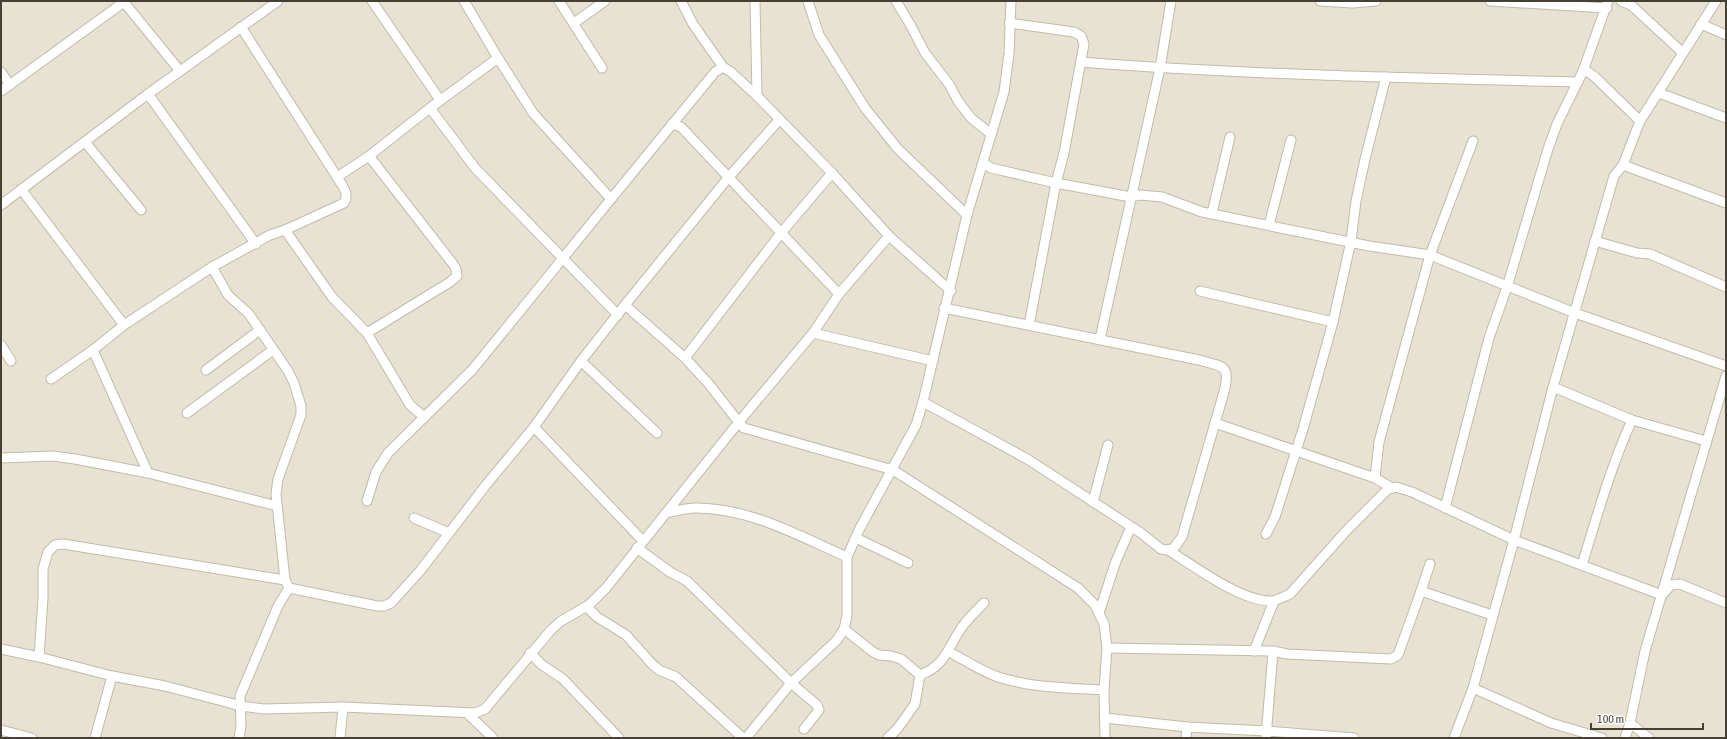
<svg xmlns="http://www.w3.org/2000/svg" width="1727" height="739" viewBox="0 0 1727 739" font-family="'Asap Condensed',sans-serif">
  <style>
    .residential { fill: #e7e2d2 }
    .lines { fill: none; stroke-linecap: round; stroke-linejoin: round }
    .minor-casing { stroke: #c1bba9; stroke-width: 11 }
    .minor { stroke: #fff; stroke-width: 9 }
  </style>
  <rect width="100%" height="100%" fill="#f3efe4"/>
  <!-- residential -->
  <rect class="residential" x="1" y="1" width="1725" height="737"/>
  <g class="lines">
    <defs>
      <g id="minor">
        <polyline points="123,1 180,71"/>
        <polyline points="372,1 440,100"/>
        <polyline points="464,1 498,58"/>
        <polyline points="559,1 602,68"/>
        <polyline points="681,1 693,24 723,67"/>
        <polyline points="755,1 757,96"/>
        <polyline points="808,1 819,35 865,108 898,149 967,215"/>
        <polyline points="896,1 911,26 925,53 949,84 958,101 971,118 991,134"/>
        <polyline points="1320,1 1353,3 1376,1"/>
        <polyline points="1490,1 1607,8"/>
        <polyline points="1621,1 1631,5 1683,53"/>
        <polyline points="574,23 605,1"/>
        <polyline points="1009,23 1074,32 1081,36 1084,44 1064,153 1056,183 1029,325"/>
        <polyline points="1701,24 1726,35"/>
        <polyline points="241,27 337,177"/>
        <path d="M1081,62C1246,75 1412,78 1578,82"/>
        <polyline points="1583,71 1588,72 1595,77 1640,121"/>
        <polyline points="1,72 10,85"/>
        <polyline points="1,91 124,2"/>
        <polyline points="1659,93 1726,118"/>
        <polyline points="148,94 256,244"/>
        <polyline points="430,108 475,168 618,315"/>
        <polyline points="672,124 681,127 839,294"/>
        <polyline points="85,142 141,210"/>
        <polyline points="984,163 991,168 1056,183 1131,197 1140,195 1162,197 1202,212 1369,246 1430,255 1575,313 1726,366"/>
        <polyline points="1623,165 1726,203"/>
        <polyline points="21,189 124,325"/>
        <polyline points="1,205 148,94 278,1"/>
        <polyline points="1212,213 1230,137"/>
        <polyline points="1269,225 1291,140"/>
        <polyline points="285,230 332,297 367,333 410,405 424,417"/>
        <polyline points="1595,241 1637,253 1650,254 1726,287"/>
        <polyline points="1200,291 1333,322"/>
        <polyline points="625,305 685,358 708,383 741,425 744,428 893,470 1078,588 1095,605 1104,624 1107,648 1104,690 1105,738"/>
        <path d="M944,308L1199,360C1223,367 1231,364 1224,392L1182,537L1174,548L1168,550"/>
        <polyline points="367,333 450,282 457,276 456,269 453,264 369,156"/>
        <polyline points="813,333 933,361"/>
        <polyline points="1100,339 1160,68 1171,1"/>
        <polyline points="1,345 11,361"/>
        <polyline points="93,350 148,473"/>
        <polyline points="685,358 781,233 832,173"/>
        <polyline points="581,361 657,433"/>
        <polyline points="206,370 260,330"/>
        <polyline points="51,379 93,350 124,325 212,267"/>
        <polyline points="1553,387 1632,420 1706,441"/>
        <path d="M923,402L1029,460L1141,533L1161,549L1168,550C1194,566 1243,603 1273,601C1278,600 1285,596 1290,594L1347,530L1387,490L1396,487L1412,492L1514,540L1662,595L1671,585L1680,584L1726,603"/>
        <polyline points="187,413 273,350"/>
        <polyline points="1215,423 1375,478 1392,488"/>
        <polyline points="534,427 643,541"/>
        <polyline points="1,458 52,456 75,459 148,473 277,506"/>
        <polyline points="1375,478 1379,442 1430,255 1473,141"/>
        <polyline points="367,501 376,472 388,453 473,369 611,199"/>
        <polyline points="1093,502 1108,445"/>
        <polyline points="1445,508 1489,338 1507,287 1548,149 1557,124 1583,71 1608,1"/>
        <path d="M666,513C675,511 686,508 696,508C750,508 799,536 847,557"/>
        <polyline points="414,518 449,533"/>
        <polyline points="1266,534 1275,517 1303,429 1333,322 1351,241 1356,201 1365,159 1386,77"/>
        <polyline points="856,538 908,563"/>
        <polyline points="637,548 670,572 687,581 791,683 817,705 819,710 804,729"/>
        <polyline points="1430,564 1421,591 1492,615"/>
        <path d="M1582,565C1597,516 1611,466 1632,420"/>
        <polyline points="289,588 377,606 384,606 391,603 420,571 486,485 534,427 581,361 625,305 728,178 779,120"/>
        <polyline points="589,605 587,607 597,617 626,635 652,664 659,670 676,677 743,738"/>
        <polyline points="1099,613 1116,561 1131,527"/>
        <polyline points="844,629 873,652 879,655 891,656 901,659 920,675 915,704 898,728 888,738"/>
        <polyline points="1107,648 1273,651 1287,654 1391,659 1398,655 1421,591"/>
        <polyline points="1,649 39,657 112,676 165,686 241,706 264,709 343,707 475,713 485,709 551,630 561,621 589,605 606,588 738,423 813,333 839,294 889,236"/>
        <polyline points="1254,651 1274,601"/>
        <path d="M949,652C965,660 981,671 998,677C1032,688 1070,688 1104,690"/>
        <polyline points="530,653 542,665 563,679 619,738"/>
        <polyline points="39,657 43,598 43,569 48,552 55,545 63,544 285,580"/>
        <path d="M920,675C948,665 948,644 965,623C971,616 978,609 984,603"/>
        <polyline points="1473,688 1551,723 1602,738"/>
        <polyline points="468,714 493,738"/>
        <polyline points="1105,718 1187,727 1266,731 1354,738"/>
        <polyline points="1630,723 1649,738"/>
        <polyline points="1,730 32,738"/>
        <polyline points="95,738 112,676"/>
        <path d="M239,738L241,726L240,696L278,606L289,588L285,580L276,494L278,479L301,415V406L294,383L288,371L249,314L228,295L212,267L270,235L285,230L344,203C350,193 342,186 337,177L369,156L430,108L498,58L533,113L611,199L715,72L723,67L731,72L757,96L832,173L889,236L951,291"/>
        <polyline points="340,738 343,707"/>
        <polyline points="746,738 791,683 837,640 844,629 847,616 847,557 860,528 916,425 923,402 967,215 1004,92 1009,54 1011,1"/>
        <polyline points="1186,738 1187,727"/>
        <polyline points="1266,738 1273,651"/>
        <polyline points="1454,738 1473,688 1514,540 1553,387 1614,176 1623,165 1640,121 1716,1"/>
        <polyline points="1625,738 1630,723 1645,651 1726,376"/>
      </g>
    </defs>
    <!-- minor casing -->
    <use href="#minor" class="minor-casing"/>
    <!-- minor -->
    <use href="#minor" class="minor"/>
  </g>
  <!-- border -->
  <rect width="1727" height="739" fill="none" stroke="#453f34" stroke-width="4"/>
  <!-- scale -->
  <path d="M1591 723v6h112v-6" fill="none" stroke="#453f34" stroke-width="2"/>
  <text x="1597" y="723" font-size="12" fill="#453f34" stroke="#ffffff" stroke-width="3" paint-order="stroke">100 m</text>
</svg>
